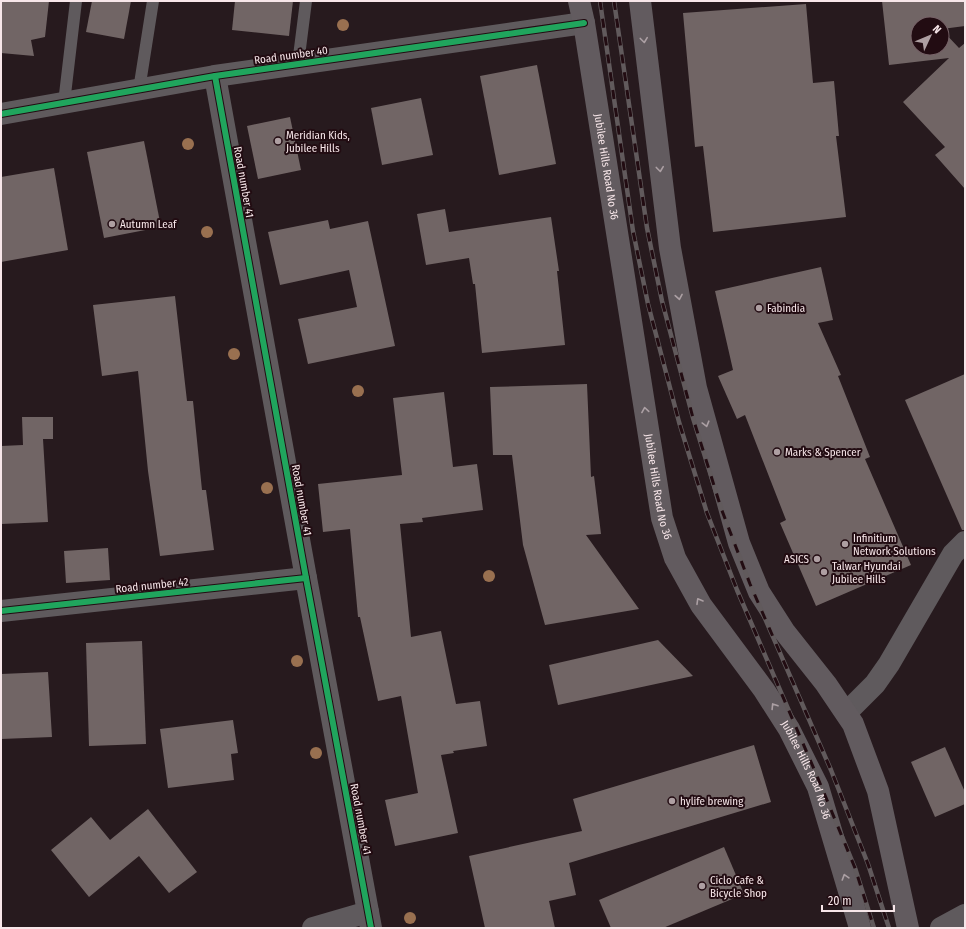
<svg xmlns="http://www.w3.org/2000/svg" width="966" height="929" viewBox="0 0 966 929" font-family="'Fira Sans Condensed',sans-serif">
  <style>
    .building { fill: #716565 }
    .lines { fill: none; stroke-linecap: round; stroke-linejoin: round }
    .service { stroke: #5f5a5d; stroke-width: 12 }
    .minor { stroke: #5f5a5d; stroke-width: 22 }
    .primary { stroke: #625b5f; stroke-width: 22 }
    .rail-casing { stroke: #615a5c; stroke-width: 4.5 }
    .rail { stroke: #220c12; stroke-width: 3; stroke-dasharray: 9; stroke-linecap: butt }
    .cycleway-casing { stroke: #220c12; stroke-width: 8 }
    .cycleway { stroke: #20a55d; stroke-width: 6 }
    .tree { fill: #997050 }
    .oneway { stroke: #aca0a4 }
    .poi-dot { fill: #ae9fa2; stroke: #220c12; stroke-width: 1.5 }
    .labels { text-anchor: middle; stroke-width: 4; stroke-linejoin: round; paint-order: stroke }
    .street-label { font-size: 11px; fill: #f7e6e9; stroke: #220c12 }
    .poi-label { font-size: 11px; fill: #f7e6e9; stroke: #220c12; text-anchor: start }
  </style>
  <rect width="100%" height="100%" fill="#271a1e"/>
  <!-- building -->
  <g class="building">
    <polygon points="1,1 49,1 45,37 31,40 34,56 1,53"/>
    <polygon points="92,1 131,1 124,39 86,32"/>
    <polygon points="235,1 293,1 289,36 232,30"/>
    <polygon points="882,1 965,1 965,26 942,29 942,24 918,24 918,48 942,48 942,30 959,48 965,43 965,189 935,155 945,147 903,102 949,58 889,65"/>
    <polygon points="806,4 813,83 834,81 839,136 836,136 846,217 713,232 703,146 695,147 683,13"/>
    <polygon points="537,65 556,164 499,175 480,76"/>
    <polygon points="421,98 433,155 382,165 371,108"/>
    <polygon points="290,117 301,170 258,179 247,126"/>
    <polygon points="144,141 161,227 104,238 87,152"/>
    <polygon points="54,168 68,250 1,262 1,177"/>
    <polygon points="445,209 449,232 551,217 559,271 557,271 565,345 482,353 475,284 473,284 469,258 426,265 417,214"/>
    <polygon points="328,220 330,229 368,221 395,346 308,364 298,319 357,307 349,270 280,285 268,232"/>
    <polygon points="821,267 833,320 818,323 841,375 838,376 870,457 865,459 911,565 816,606 780,523 786,520 745,415 737,419 718,376 733,370 715,291"/>
    <polygon points="175,296 187,401 193,401 202,490 206,490 214,550 160,556 148,471 138,371 102,376 93,305"/>
    <polygon points="965,374 965,530 962,530 905,400"/>
    <polygon points="587,384 591,477 594,476 601,534 586,535 639,609 545,625 523,545 512,455 493,455 490,387"/>
    <polygon points="444,392 453,467 477,464 483,510 422,518 423,522 400,524 411,637 441,631 456,704 480,701 487,746 453,751 454,753 441,755 458,833 395,846 385,800 418,793 401,696 378,701 360,617 358,617 350,529 323,532 318,484 402,475 393,398"/>
    <polygon points="22,417 53,417 53,439 43,439 48,522 1,524 1,446 23,445"/>
    <polygon points="108,548 110,580 66,583 64,551"/>
    <polygon points="658,640 693,676 558,705 549,665"/>
    <polygon points="142,641 146,744 89,746 86,643"/>
    <polygon points="48,672 52,737 1,739 1,674"/>
    <polygon points="233,720 238,753 231,754 234,780 168,788 160,729"/>
    <polygon points="754,745 771,802 569,863 576,895 549,901 555,928 485,928 469,856 582,831 573,799"/>
    <polygon points="945,747 965,792 965,804 935,817 911,762"/>
    <polygon points="148,809 197,872 169,893 139,856 89,897 51,850 91,817 110,840"/>
    <polygon points="724,847 744,894 663,928 611,928 599,900"/>
  </g>
  <g class="lines">
    <!-- service -->
    <g class="service">
      <polyline points="298,64 306,1"/>
      <polyline points="139,90 153,1"/>
      <polyline points="64,103 76,1"/>
    </g>
    <!-- minor -->
    <g class="minor">
      <polyline points="215,76 306,578 371,928"/>
      <polyline points="1,114 215,76 584,23"/>
      <polyline points="1,611 306,578"/>
      <polyline points="846,713 875,684 889,664 953,554 965,542"/>
      <polyline points="313,928 368,912"/>
      <polyline points="941,928 965,915"/>
    </g>
    <!-- primary -->
    <g class="primary">
      <path id="s1" d="M579,1L584,23L662,518L675,558L701,605L764,690L789,729L818,787L860,928"/>
      <polyline points="640,1 670,248 696,388 739,543 759,592 784,631 826,684 853,724 878,791 908,928"/>
    </g>
    <defs>
      <g id="rail">
        <polyline points="600,1 633,231 648,304 679,422 707,513 737,590 817,776 855,868 874,928"/>
        <polyline points="614,1 647,228 662,301 693,418 721,508 750,584 831,770 868,864 889,928"/>
      </g>
    </defs>
    <!-- rail casing -->
    <use href="#rail" class="rail-casing"/>
    <!-- rail -->
    <use href="#rail" class="rail"/>
    <defs>
      <g id="cycleway">
        <polyline points="215,76 306,578 371,928"/>
        <polyline points="1,114 215,76 584,23"/>
        <polyline points="1,611 306,578"/>
      </g>
    </defs>
    <!-- cycleway casing -->
    <use href="#cycleway" class="cycleway-casing"/>
    <!-- cycleway -->
    <use href="#cycleway" class="cycleway"/>
  </g>
  <!-- trees -->
  <g class="tree">
    <circle cx="343" cy="25" r="6"/>
    <circle cx="188" cy="144" r="6"/>
    <circle cx="207" cy="232" r="6"/>
    <circle cx="234" cy="354" r="6"/>
    <circle cx="358" cy="391" r="6"/>
    <circle cx="267" cy="488" r="6"/>
    <circle cx="489" cy="576" r="6"/>
    <circle cx="297" cy="661" r="6"/>
    <circle cx="316" cy="753" r="6"/>
    <circle cx="410" cy="918" r="6"/>
  </g>
  <!-- one-way arrows -->
  <defs><path id="oneway-chevron" d="M-2-3.5L2.5 0L-2 3.5" fill="none" stroke-width="1.6" stroke-linecap="round" stroke-linejoin="round"/></defs>
  <g class="oneway">
    <use href="#oneway-chevron" transform="translate(644 40) rotate(83)"/>
    <use href="#oneway-chevron" transform="translate(660 169) rotate(83)"/>
    <use href="#oneway-chevron" transform="translate(679 297) rotate(80)"/>
    <use href="#oneway-chevron" transform="translate(645 410) rotate(-99)"/>
    <use href="#oneway-chevron" transform="translate(706 424) rotate(75)"/>
    <use href="#oneway-chevron" transform="translate(699 601) rotate(-120)"/>
    <use href="#oneway-chevron" transform="translate(774 706) rotate(-122)"/>
    <use href="#oneway-chevron" transform="translate(845 877) rotate(-107)"/>
  </g>
  <!-- markers -->
  <g class="poi-dot">
    <circle cx="278" cy="141" r="4"/>
    <circle cx="112" cy="224" r="4"/>
    <circle cx="759" cy="308" r="4"/>
    <circle cx="777" cy="452" r="4"/>
    <circle cx="845" cy="544" r="4"/>
    <circle cx="817" cy="559" r="4"/>
    <circle cx="824" cy="572" r="4"/>
    <circle cx="672" cy="801" r="4"/>
    <circle cx="702" cy="886" r="4"/>
  </g>
  <g class="labels">
    <!-- street labels -->
    <g class="street-label">
      <text transform="translate(291 55) rotate(-8)" y="4">Road number 40</text>
      <text dy="4" stroke="none"><textPath href="#s1" startOffset="168">Jubilee Hills Road No 36</textPath></text>
      <text transform="translate(244 182) rotate(80)" y="4">Road number 41</text>
      <text dy="4" stroke="none"><textPath href="#s1" startOffset="492">Jubilee Hills Road No 36</textPath></text>
      <text transform="translate(302 500) rotate(80)" y="4">Road number 41</text>
      <text transform="translate(152 585) rotate(-6)" y="4">Road number 42</text>
      <text dy="4" stroke="none"><textPath href="#s1" startOffset="816">Jubilee Hills Road No 36</textPath></text>
      <text transform="translate(361 819) rotate(79)" y="4">Road number 41</text>
    </g>
    <!-- poi labels -->
    <g class="poi-label">
      <text x="286" y="139">Meridian Kids,<tspan x="286" dy="13">Jubilee Hills</tspan></text>
      <text x="120" y="228">Autumn Leaf</text>
      <text x="767" y="312">Fabindia</text>
      <text x="785" y="456">Marks &amp; Spencer</text>
      <text x="853" y="542">Infinitium<tspan x="853" dy="13">Network Solutions</tspan></text>
      <text x="809" y="563" text-anchor="end">ASICS</text>
      <text x="832" y="570">Talwar Hyundai<tspan x="832" dy="13">Jubilee Hills</tspan></text>
      <text x="680" y="805">hylife brewing</text>
      <text x="710" y="884">Ciclo Cafe &amp;<tspan x="710" dy="13">Bicycle Shop</tspan></text>
    </g>
  </g>
  <!-- border -->
  <rect width="966" height="929" fill="none" stroke="#f7e6e9" stroke-width="4"/>
  <!-- north arrow -->
  <g transform="translate(930 36) rotate(46)"><circle r="19" fill="#220c12" stroke="#776368"/>
  <path d="M0-3L7 15L0 10L-7 15Z" fill="#ae9fa2"/>
  <text y="-6" font-size="11" font-weight="bold" text-anchor="middle" fill="#f7e6e9">N</text>
  </g>
  <!-- scale -->
  <path d="M822 905v6h72v-6" fill="none" stroke="#f7e6e9" stroke-width="2"/>
  <text x="828" y="905" font-size="12" fill="#f7e6e9" stroke="#220c12" stroke-width="3" paint-order="stroke">20 m</text>
</svg>
